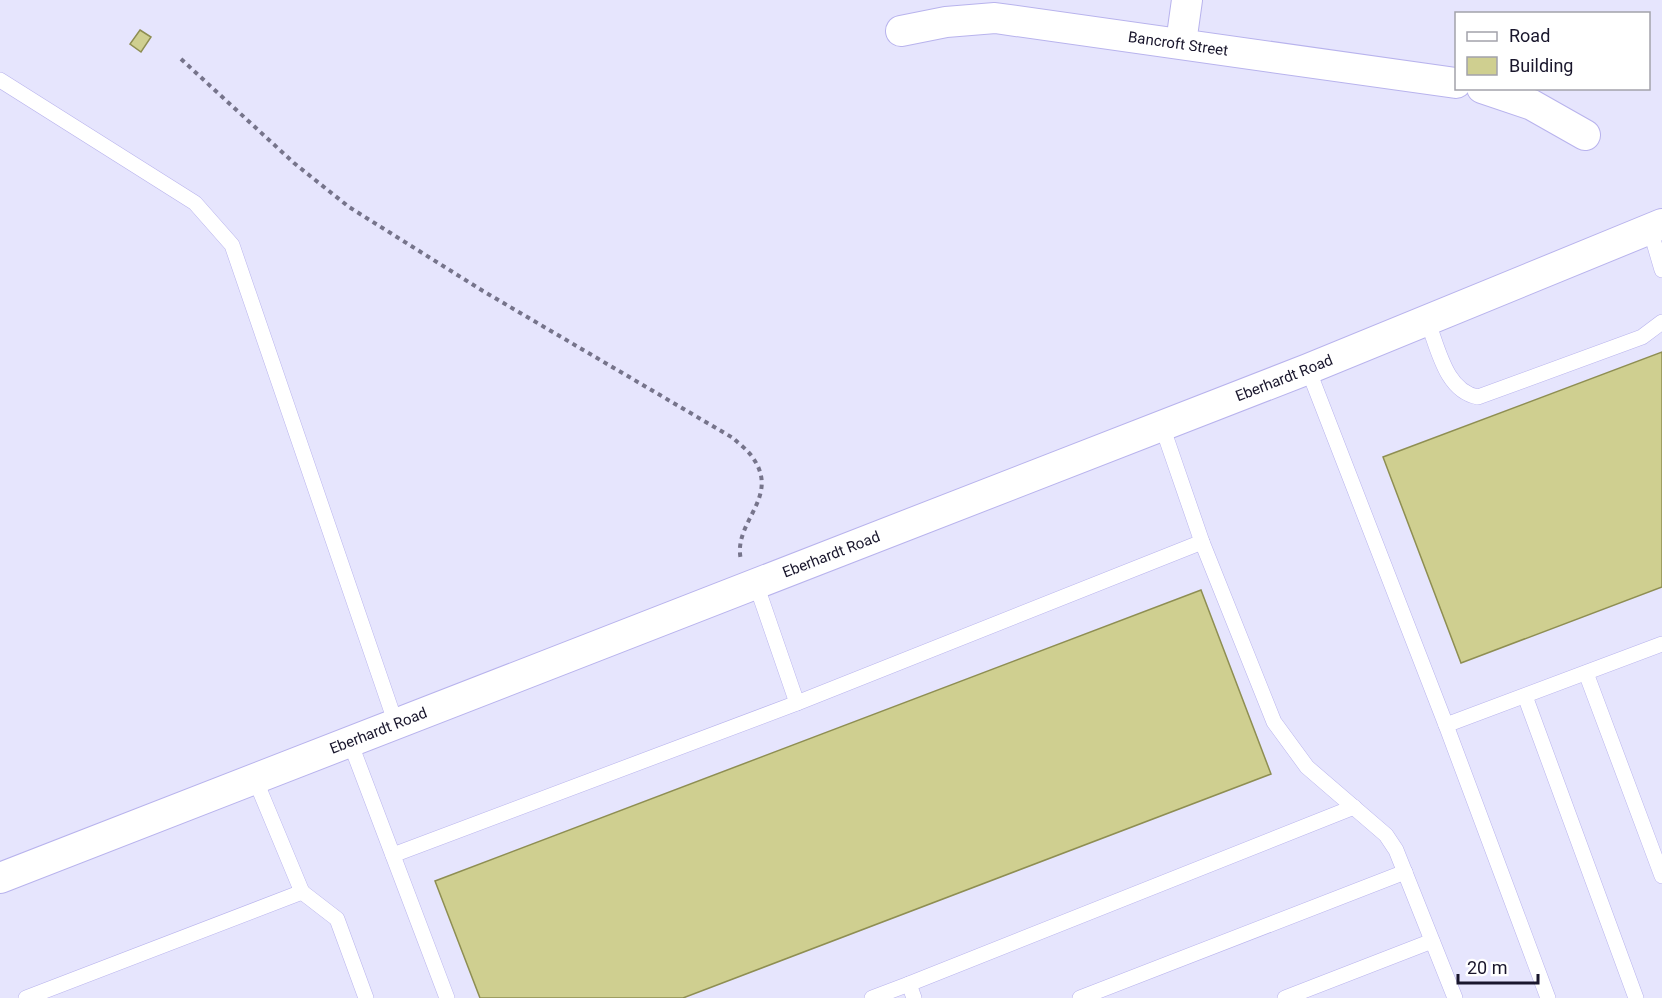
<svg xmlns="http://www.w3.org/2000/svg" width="1662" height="998" viewBox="0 0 1662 998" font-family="Roboto,sans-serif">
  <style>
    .building { fill: #cfcf90; stroke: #8e8e52; stroke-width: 1.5 }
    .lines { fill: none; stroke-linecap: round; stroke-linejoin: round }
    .service-casing { stroke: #b8b3ed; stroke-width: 16 }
    .minor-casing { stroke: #b8b3ed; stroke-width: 32 }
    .path { stroke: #76748b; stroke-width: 4; stroke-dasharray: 4.5 4.5; stroke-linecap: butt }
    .service { stroke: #fff; stroke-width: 15 }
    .minor { stroke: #fff; stroke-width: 30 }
    .labels { text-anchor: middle; stroke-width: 5; stroke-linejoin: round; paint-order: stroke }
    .street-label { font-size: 15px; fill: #19162c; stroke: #fff }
  </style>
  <rect width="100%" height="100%" fill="#e6e5fd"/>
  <!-- building -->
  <g class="building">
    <polygon points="140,30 151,37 141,52 130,44"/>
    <polygon points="1662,352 1662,587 1461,663 1383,457"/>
    <polygon points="1201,590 1271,774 683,998 480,998 435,881"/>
  </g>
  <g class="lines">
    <defs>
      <g id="service">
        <polyline points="0,80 195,203 232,245 396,724"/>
        <polyline points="1650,229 1662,270"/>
        <path d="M1427,320C1438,347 1445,391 1478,397L1642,337L1662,322"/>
        <polyline points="1308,369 1446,725 1662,644"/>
        <polyline points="1162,426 1202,542 1274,722 1307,767 1386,835 1396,850 1455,998"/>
        <polyline points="756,584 797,703 1202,542"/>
        <polyline points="1586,673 1662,876"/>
        <polyline points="1525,696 1636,998"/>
        <polyline points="1446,725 1548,998"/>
        <polyline points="350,742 447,998"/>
        <polyline points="393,855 797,703"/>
        <polyline points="302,892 337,919 366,998"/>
        <polyline points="909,984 1354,807"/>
        <polyline points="26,998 302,892 255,779"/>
        <polyline points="872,998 909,984 914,998"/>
        <polyline points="1080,998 1405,872"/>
        <polyline points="1285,998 1432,941"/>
      </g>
      <g id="minor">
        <path id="s1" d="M901,31L946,22L995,18L1456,83"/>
        <polyline points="1181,43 1187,0"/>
        <polyline points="1482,88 1532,105 1585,135"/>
        <path id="s2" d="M0,878L1308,369L1662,224"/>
      </g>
    </defs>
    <!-- service casing -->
    <use href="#service" class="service-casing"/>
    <!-- minor casing -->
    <use href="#minor" class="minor-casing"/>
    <!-- path -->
    <path class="path" d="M181,59L294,163L349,207L483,291L733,438C739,444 748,450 753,458C781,498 732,522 741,560"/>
    <!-- service -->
    <use href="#service" class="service"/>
    <!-- minor -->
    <use href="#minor" class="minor"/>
  </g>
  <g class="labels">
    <!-- street labels -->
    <g class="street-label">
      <text dy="5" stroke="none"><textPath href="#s1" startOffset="280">Bancroft Street</textPath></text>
      <text dy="5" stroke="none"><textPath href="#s2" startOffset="1378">Eberhardt Road</textPath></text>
      <text dy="5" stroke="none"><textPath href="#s2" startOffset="892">Eberhardt Road</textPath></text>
      <text dy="5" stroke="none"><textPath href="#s2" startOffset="406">Eberhardt Road</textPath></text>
    </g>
  </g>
  <!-- legend -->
  <rect x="1455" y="12" width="195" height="78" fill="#ffffff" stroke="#a3a2ab" stroke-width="1.5"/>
  <rect x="1467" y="32" width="30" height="9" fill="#ffffff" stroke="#a3a2ab" stroke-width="1.5"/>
  <text x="1509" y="42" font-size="18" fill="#19162c">Road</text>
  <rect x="1467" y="57" width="30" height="18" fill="#cfcf90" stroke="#a3a2ab" stroke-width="1.5"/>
  <text x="1509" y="72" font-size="18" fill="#19162c">Building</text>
  <!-- scale -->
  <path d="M1458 974v9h80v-9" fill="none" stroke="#19162c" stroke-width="3"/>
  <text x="1467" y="974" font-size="18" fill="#19162c" stroke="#ffffff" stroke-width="4.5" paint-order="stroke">20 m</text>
</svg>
